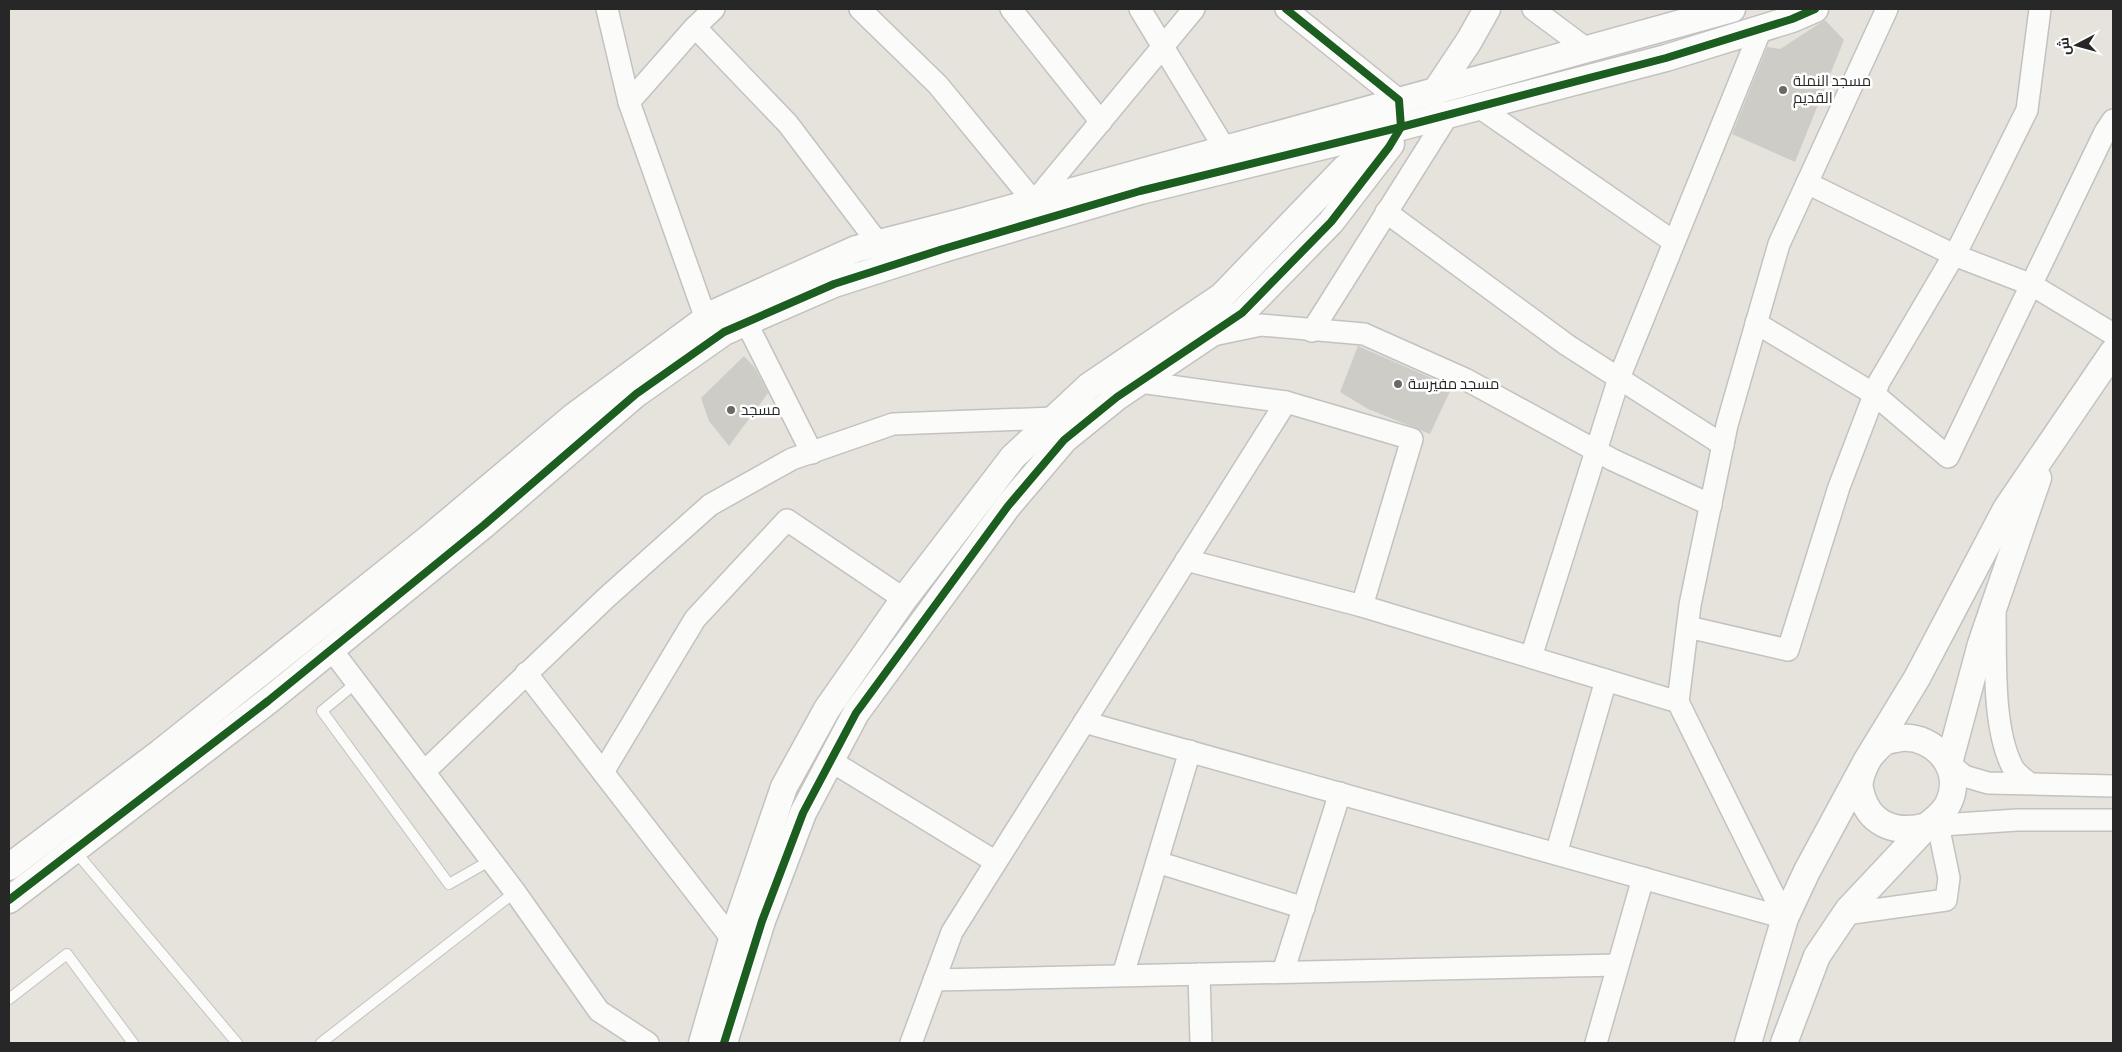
<svg xmlns="http://www.w3.org/2000/svg" width="2122" height="1052" viewBox="0 0 2122 1052" font-family="'Alegreya Sans',Cairo,sans-serif">
  <style>
    .building { fill: #ceccc7 }
    .lines { fill: none; stroke-linecap: round; stroke-linejoin: round }
    .service-casing { stroke: #c3c2c2; stroke-width: 12 }
    .minor-casing { stroke: #c3c2c2; stroke-width: 24 }
    .tertiary-casing { stroke: #c3c2c2; stroke-width: 29 }
    .service { stroke: #fbfbfa; stroke-width: 10 }
    .minor { stroke: #fbfbfa; stroke-width: 21 }
    .tertiary { stroke: #fbfbfa; stroke-width: 26 }
    .cycleway-casing { stroke: #fff; stroke-width: 11 }
    .cycleway { stroke: #1b5e20; stroke-width: 8 }
    .poi-dot { fill: #6a6966; stroke: #fff; stroke-width: 2 }
    .labels { text-anchor: middle; stroke-width: 5; stroke-linejoin: round; paint-order: stroke }
    .poi-label { font-size: 15px; fill: #272727; stroke: #fff; text-anchor: start }
  </style>
  <rect width="100%" height="100%" fill="#e6e3dc"/>
  <!-- building -->
  <g class="building">
    <polygon points="1825,20 1844,40 1795,162 1732,134 1767,47 1780,49"/>
    <polygon points="1358,346 1452,387 1430,434 1368,409 1340,392"/>
    <polygon points="744,356 755,368 768,393 729,446 709,421 701,398"/>
  </g>
  <g class="lines">
    <defs>
      <g id="service">
        <polyline points="356,683 322,711 449,884 491,860"/>
        <polyline points="75,851 237,1043"/>
        <polyline points="9,999 67,954 133,1043"/>
        <polyline points="321,1043 515,892"/>
      </g>
      <g id="minor">
        <polyline points="607,9 629,102 706,319"/>
        <polyline points="860,9 938,85 1034,202 1194,9"/>
        <polyline points="1011,9 1101,122"/>
        <polyline points="1140,9 1225,149"/>
        <polyline points="1286,9 1399,100"/>
        <polyline points="1533,9 1588,50"/>
        <polyline points="695,27 788,124 878,243"/>
        <polyline points="629,102 695,27 714,9"/>
        <polyline points="1479,107 1674,242"/>
        <polyline points="1807,183 1954,255 2032,285 2113,334"/>
        <polyline points="1386,212 1567,345 1723,445"/>
        <polyline points="746,322 812,453"/>
        <polyline points="1756,323 1874,394 1948,457 2105,132 2113,120"/>
        <polyline points="1312,331 1448,115"/>
        <polyline points="1213,335 1261,325 1364,334 1465,379 1613,460 1711,505"/>
        <polyline points="1140,382 1286,402 1412,439 1362,606"/>
        <polyline points="1186,560 1362,606 1678,702 1785,918"/>
        <path d="M1995,612C1996,657 1992,726 2012,766C2015,773 2023,778 2029,783"/>
        <polyline points="1688,627 1788,650 1839,487 1879,382 1961,243 2027,110 2040,9"/>
        <polyline points="331,649 515,892 599,1011 648,1043"/>
        <polyline points="1531,657 1619,378 1761,29"/>
        <polyline points="526,673 732,939"/>
        <polyline points="1678,702 1690,605 1727,425 1779,244 1887,9"/>
        <polyline points="1084,722 1785,918"/>
        <polyline points="831,761 996,862"/>
        <polyline points="1949,763 1964,776 1988,783 2113,786"/>
        <polyline points="424,772 606,598 710,505 792,459 893,424 1054,418"/>
        <polyline points="603,772 695,619 787,520 904,599"/>
        <polyline points="1927,826 2017,820 2113,820"/>
        <polyline points="1556,854 1606,680"/>
        <polyline points="1157,862 1304,908"/>
        <polyline points="1845,914 1946,900 1949,878 1938,825"/>
        <polyline points="1283,972 1340,793"/>
        <polyline points="1199,974 1201,1043"/>
        <polyline points="1123,975 1190,751"/>
        <polyline points="934,980 1618,965"/>
        <polyline points="911,1043 952,932 1286,402"/>
        <polyline points="1596,1043 1643,878"/>
      </g>
      <g id="tertiary">
        <polyline points="1433,95 1469,41 1487,9"/>
        <polyline points="1949,763 1981,644 2038,478"/>
        <polyline points="9,867 161,752 428,539 573,417 714,313 856,249 961,222 1732,9"/>
        <polyline points="9,900 268,701 484,525 636,394 724,332 834,284 943,249 1140,191 1401,127 1666,58 1792,19 1815,9"/>
        <polyline points="702,1043 732,939 784,787 827,709 904,599 1013,457 1089,386 1222,296 1345,168 1390,136"/>
        <polyline points="724,1043 762,921 803,813 856,713 1008,506 1064,440 1117,397 1242,313 1331,222 1391,144"/>
        <polyline points="1748,1043 1785,918 1807,871 1867,760 1917,678 2006,509 2113,352"/>
        <path d="M1784,1043L1817,956L1848,910L1927,826C1935,819 1943,814 1948,804C1965,771 1936,735 1901,738C1895,739 1887,740 1883,743C1879,746 1875,751 1872,754C1866,761 1858,779 1860,789C1867,824 1895,835 1927,826"/>
      </g>
    </defs>
    <!-- service casing -->
    <use href="#service" class="service-casing"/>
    <!-- minor casing -->
    <use href="#minor" class="minor-casing"/>
    <!-- tertiary casing -->
    <use href="#tertiary" class="tertiary-casing"/>
    <!-- service -->
    <use href="#service" class="service"/>
    <!-- minor -->
    <use href="#minor" class="minor"/>
    <!-- tertiary -->
    <use href="#tertiary" class="tertiary"/>
    <defs>
      <g id="cycleway">
        <polyline points="9,900 268,701 484,525 636,394 724,332 834,284 943,249 1140,191 1401,127 1666,58 1792,19 1815,9"/>
        <polyline points="724,1043 762,921 803,813 856,713 1008,506 1064,440 1117,397 1242,313 1331,222 1389,147 1401,127 1399,100 1286,9"/>
      </g>
    </defs>
    <!-- cycleway casing -->
    <use href="#cycleway" class="cycleway-casing"/>
    <!-- cycleway -->
    <use href="#cycleway" class="cycleway"/>
  </g>
  <!-- markers -->
  <g class="poi-dot">
    <circle cx="1783" cy="90" r="5"/>
    <circle cx="1398" cy="384" r="5"/>
    <circle cx="731" cy="410" r="5"/>
  </g>
  <g class="labels">
    <!-- poi labels -->
    <g class="poi-label">
      <text x="1793" y="86">مسجد النملة<tspan x="1793" dy="17">القديم</tspan></text>
      <text x="1408" y="389">مسجد مفيرسة</text>
      <text x="741" y="415">مسجد</text>
    </g>
  </g>
  <!-- border -->
  <rect width="2122" height="1052" fill="none" stroke="#272727" stroke-width="20"/>
  <!-- north arrow -->
  <g transform="translate(2077 45) rotate(264)" stroke="#ffffff" stroke-width="4" paint-order="stroke">
  <path d="M0-4L9 19L0 12L-9 19Z" fill="#272727"/>
  <text y="-8" font-size="14" font-weight="bold" text-anchor="middle" fill="#272727">ش</text>
  </g>
</svg>
